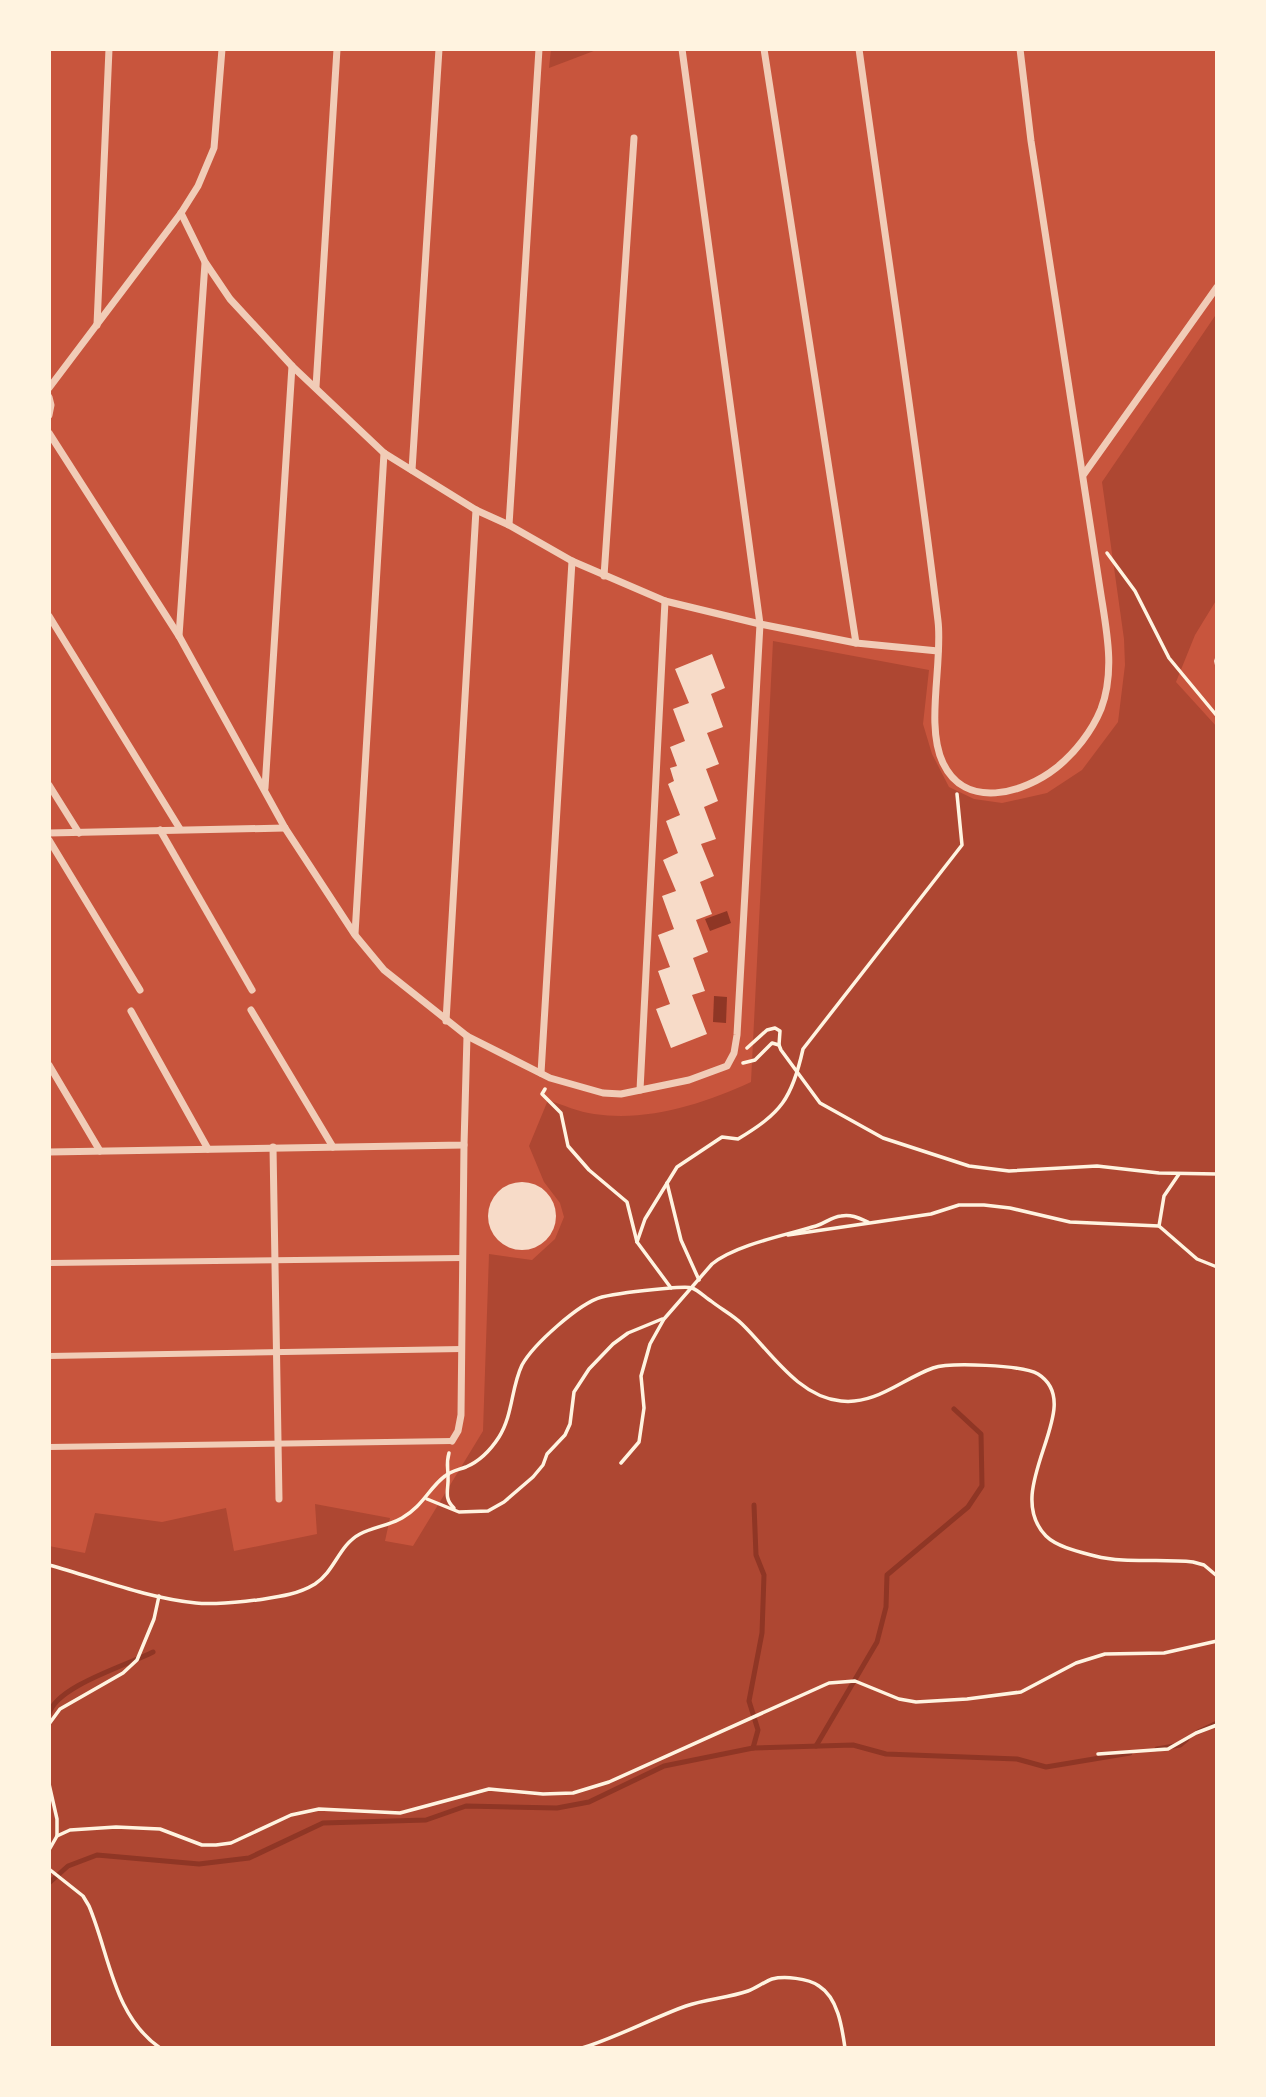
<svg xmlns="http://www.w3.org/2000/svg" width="1266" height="2097" viewBox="0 0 1266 2097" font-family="'Times New Roman',serif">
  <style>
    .green { fill: #ae4732 }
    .water { fill: #8f3625 }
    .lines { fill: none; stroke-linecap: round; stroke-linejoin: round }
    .stream { stroke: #8f3625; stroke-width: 5 }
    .building { fill: #f7dbc8 }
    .path { stroke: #fff3e0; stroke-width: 3.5 }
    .pedestrian { stroke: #f1ccb7; stroke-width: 6 }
    .minor { stroke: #f1ccb7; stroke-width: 7 }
  </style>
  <rect width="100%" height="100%" fill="#c8553d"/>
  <!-- green -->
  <g class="green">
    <polygon points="551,49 599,49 549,68"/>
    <path d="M1217,313V599L1195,635L1176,682L1217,727V2048H49V1546L85,1553L95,1513L162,1522L226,1508L234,1551L317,1534L315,1504L390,1518L385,1541L413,1546L483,1431L489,1254L532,1260L555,1239L564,1217L560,1203L544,1182L529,1146L548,1100C563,1105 579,1112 594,1114C648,1122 703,1104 751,1082L773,641L929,670L923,724L932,754L949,787L974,799L1002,803L1047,793L1082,770L1118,722L1125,665L1124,639L1102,482Z"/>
  </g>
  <!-- water -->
  <g class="water">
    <polygon points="727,911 731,923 710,931 705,919"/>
    <polygon points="714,996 727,997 726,1023 713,1022"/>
  </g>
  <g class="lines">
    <!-- stream -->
    <g class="stream">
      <path d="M49,1714C56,1686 128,1665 153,1652"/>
      <polyline points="1198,1732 1217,1723"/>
      <polyline points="816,1746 877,1642 886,1607 887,1575 968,1507 982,1486 981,1434 954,1409"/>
      <polyline points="753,1748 758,1730 749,1701 762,1633 764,1575 756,1555 754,1505"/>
      <polyline points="1157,1749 1180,1745 1187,1739"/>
      <polyline points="49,1883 68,1866 97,1855 199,1864 249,1858 323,1823 426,1820 466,1806 557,1808 589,1802 664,1766 753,1748 853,1745 886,1754 1017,1759 1046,1767 1130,1753"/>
    </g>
  </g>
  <!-- building -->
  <g class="building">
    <polygon points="1217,652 1217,674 1214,661"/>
    <polygon points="712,654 725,688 711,694 723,727 707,733 719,764 706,769 718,801 704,807 716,839 701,844 714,876 700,882 712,914 696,920 708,952 693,958 705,991 692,995 707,1034 671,1048 656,1009 670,1004 658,971 670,967 658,935 674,929 662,896 676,891 663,860 678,853 666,821 680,815 668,784 674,781 670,768 677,766 670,747 685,741 673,709 689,703 675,669"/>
    <circle cx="522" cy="1216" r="34"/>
  </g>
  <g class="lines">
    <!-- path -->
    <g class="path">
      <polyline points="1107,553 1135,591 1169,658 1217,716"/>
      <polyline points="747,1048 767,1030 775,1028 780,1031 779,1045 781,1050 820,1103 883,1138 969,1166 1009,1171 1097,1166 1159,1173 1217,1174"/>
      <polyline points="743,1063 755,1060 772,1043 779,1045"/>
      <polyline points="545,1089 542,1094 561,1113 568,1146 589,1170 627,1202 637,1242 671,1288"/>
      <polyline points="667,1183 681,1240 699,1280"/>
      <polyline points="1159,1226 1164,1196 1179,1174"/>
      <polyline points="788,1235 931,1214 959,1205 984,1205 1010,1208 1070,1222 1159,1226 1197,1259 1217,1267"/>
      <path d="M637,1242L645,1219L677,1167L722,1137L738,1139C781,1113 792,1099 803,1049L962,845L957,794"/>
      <path d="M449,1453C446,1463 448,1467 448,1476C449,1489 443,1498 454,1508"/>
      <path d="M621,1463L639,1442L644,1408L641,1376L650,1344L664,1319L712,1264C735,1245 786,1235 816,1226C826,1223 831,1217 841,1216C851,1214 859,1218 868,1222"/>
      <polyline points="427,1499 459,1512 488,1511 504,1502 533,1477 543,1465 547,1454 565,1435 570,1424 574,1392 589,1369 613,1344 628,1333 662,1319"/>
      <path d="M49,1565C97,1578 146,1598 196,1603C216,1605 236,1602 257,1600C277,1597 297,1595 315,1584C335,1571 339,1545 360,1534C373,1527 388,1526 402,1518C423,1506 429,1488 445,1476C451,1471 458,1470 466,1467C480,1461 490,1451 499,1437C513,1415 511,1388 522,1365C533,1345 579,1303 602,1297C623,1292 648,1290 670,1288C676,1288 687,1286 692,1288C698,1290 706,1298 711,1301C721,1309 733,1315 742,1324C770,1351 798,1397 841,1401C876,1405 902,1379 933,1368C950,1362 1022,1365 1038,1374C1089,1406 999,1488 1046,1536C1057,1547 1080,1552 1095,1556C1126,1564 1161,1558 1193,1562L1204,1565L1217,1576"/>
      <polyline points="49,1724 60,1709 123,1673 137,1660 154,1619 159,1596"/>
      <polyline points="1098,1754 1168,1749 1196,1733 1217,1725"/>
      <polyline points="49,1784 57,1819 57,1836"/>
      <polyline points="49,1850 57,1836 70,1830 116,1827 160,1829 202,1845 216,1845 231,1843 291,1815 319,1809 400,1813 489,1789 543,1794 573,1793 609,1782 829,1683 855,1681 899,1699 916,1702 967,1699 1021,1692 1076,1663 1105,1654 1164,1653 1217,1641"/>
      <path d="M49,1869L83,1896L89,1906C110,1956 113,2015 160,2048"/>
      <path d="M582,2048C618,2037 650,2019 686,2006C706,1999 728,1998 748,1991C756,1988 764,1982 772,1979C784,1976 808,1978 819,1986C838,1998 842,2027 845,2048"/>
    </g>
    <!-- pedestrian -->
    <g class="pedestrian">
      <polyline points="49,1263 462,1258"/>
      <polyline points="49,1356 462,1349"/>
      <polyline points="49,1447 452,1441"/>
    </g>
    <!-- minor -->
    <g class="minor">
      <polyline points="764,49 856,643"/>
      <path d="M859,49C885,239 915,430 938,621C943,662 925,726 943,763C965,810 1023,794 1056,768C1075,753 1092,731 1101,709C1115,672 1107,633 1101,595L1031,141L1020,49"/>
      <polyline points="181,213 205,262 230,299 292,366 384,453 476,510 509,525 572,561 665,601 760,624 856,643 938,651"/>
      <polyline points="97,325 109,49"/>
      <polyline points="316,387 337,49"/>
      <polyline points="49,388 181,213 198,186 214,148 222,49"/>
      <polyline points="49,397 51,405 49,415"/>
      <polyline points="49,433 179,636 285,828 355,935 384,970 467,1036 550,1078 603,1093 621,1094 689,1080 727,1066 734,1053 737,1035 760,624 682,49"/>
      <polyline points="412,470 439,49"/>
      <polyline points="1084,474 1217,287"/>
      <polyline points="509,525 539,49"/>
      <polyline points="604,576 634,138"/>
      <polyline points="49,616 180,829"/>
      <polyline points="179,636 205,263"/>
      <polyline points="49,785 79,833"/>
      <polyline points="265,788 292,366"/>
      <polyline points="160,830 252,990"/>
      <polyline points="49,833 285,828"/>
      <polyline points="49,840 140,990"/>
      <polyline points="355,934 384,453"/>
      <polyline points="251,1010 333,1147"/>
      <polyline points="131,1011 208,1149"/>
      <polyline points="446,1021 476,510"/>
      <polyline points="49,1065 100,1151"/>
      <polyline points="541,1073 572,561"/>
      <polyline points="640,1090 665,601"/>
      <polyline points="273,1147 279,1499"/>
      <polyline points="49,1152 464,1145 467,1036"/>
      <polyline points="452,1441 458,1431 461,1415 464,1145"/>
    </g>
  </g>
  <!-- border -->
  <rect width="1266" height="2097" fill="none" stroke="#fff3e0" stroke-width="102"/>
</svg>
